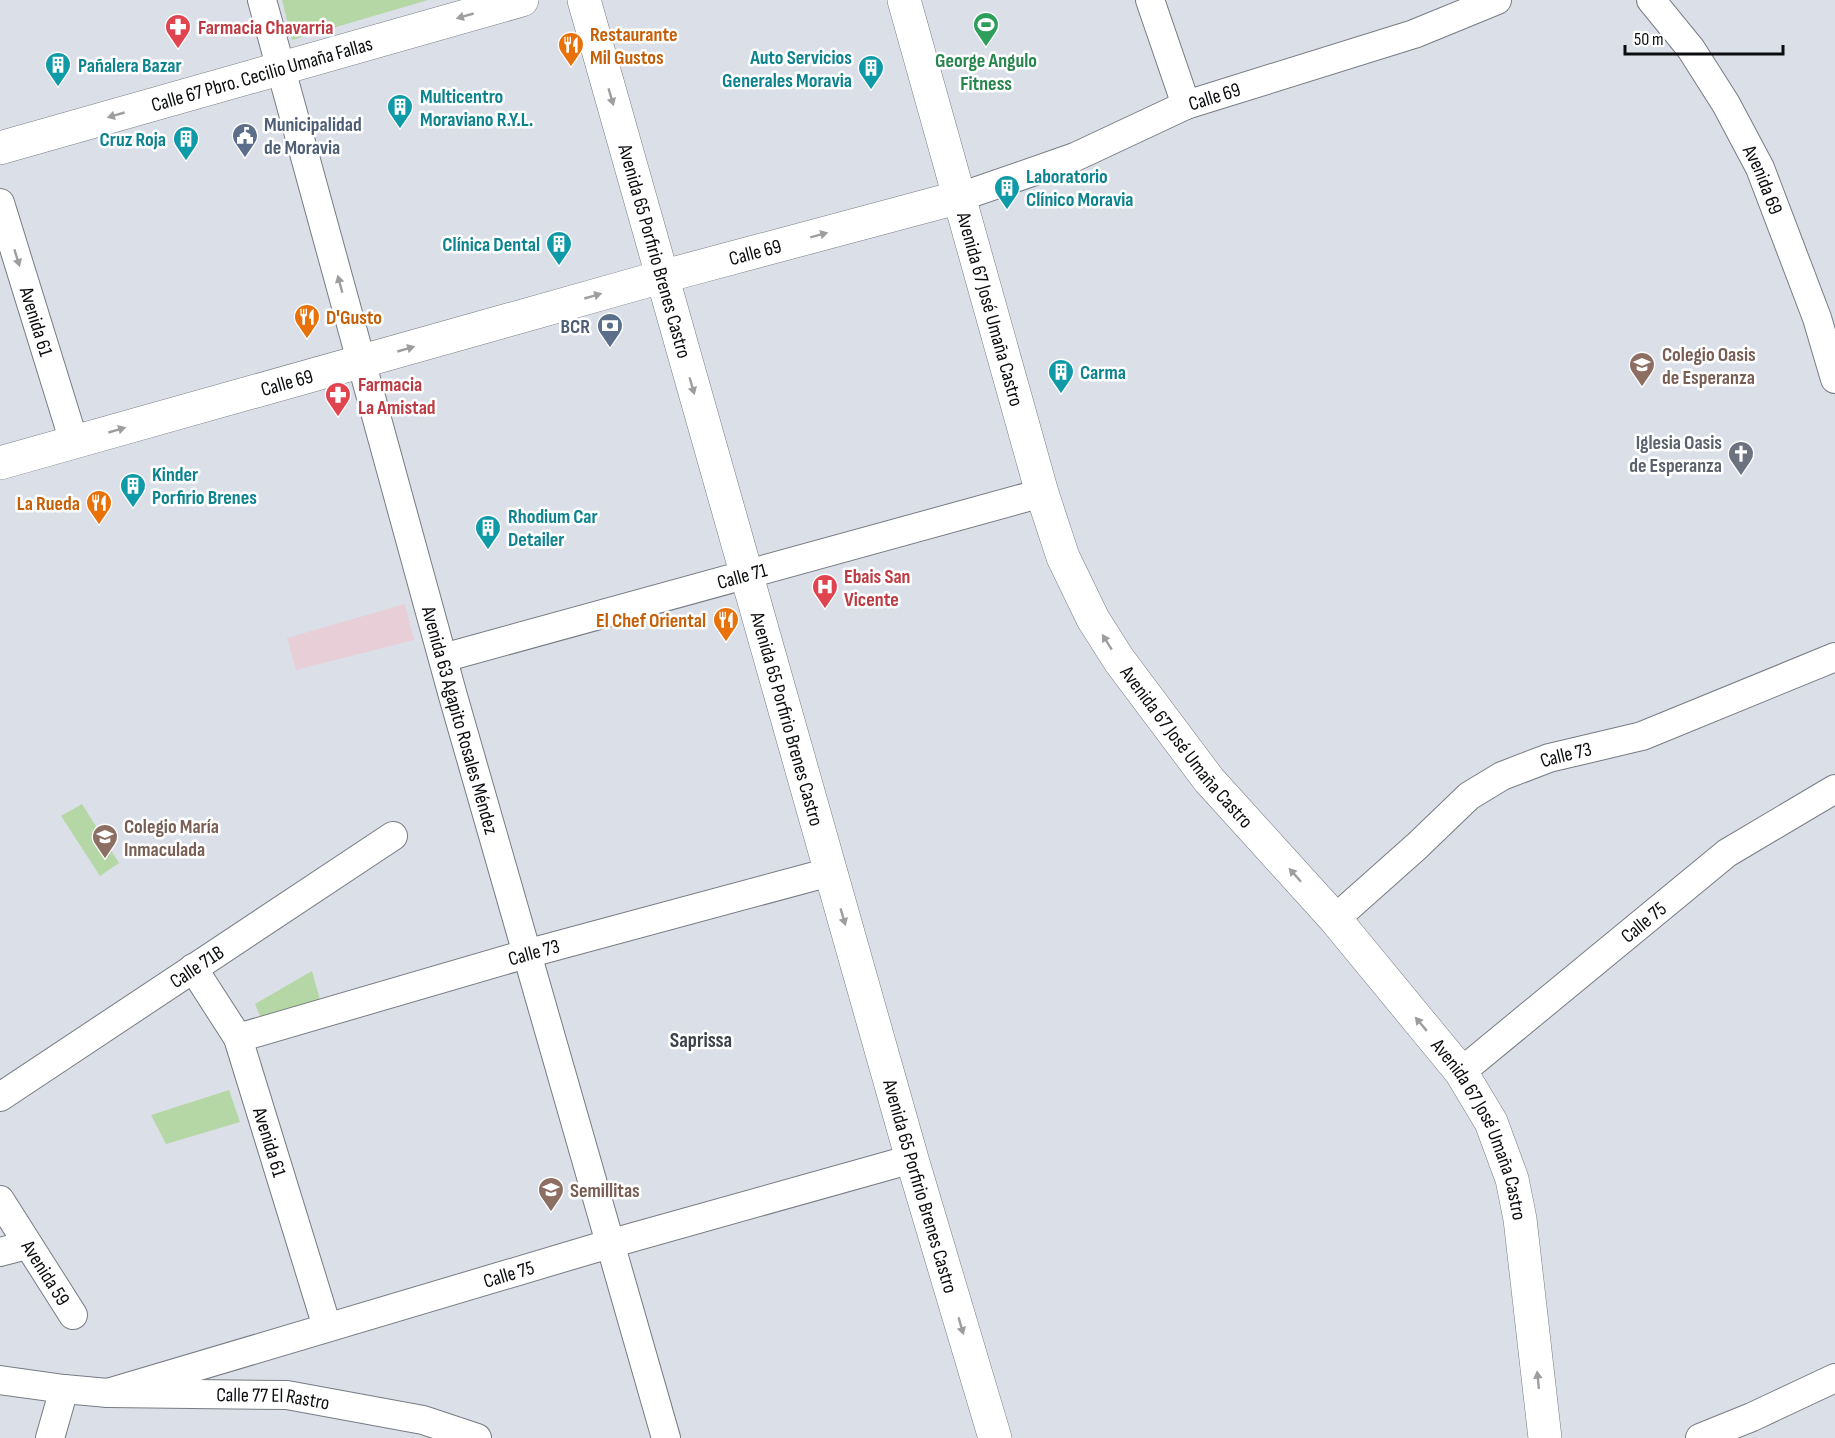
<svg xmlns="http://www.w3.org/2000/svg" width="1835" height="1438" viewBox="0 0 1835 1438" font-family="'Sofia Sans Condensed',sans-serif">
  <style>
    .commercial { fill: #e7ced7 }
    .green { fill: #b5d7a6 }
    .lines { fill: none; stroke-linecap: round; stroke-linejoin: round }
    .minor-casing { stroke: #777b83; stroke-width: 30 }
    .major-casing { stroke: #777b83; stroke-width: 34 }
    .minor { stroke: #fff; stroke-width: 28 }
    .major { stroke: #fff; stroke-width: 33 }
    .oneway { fill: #9d9e9f }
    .labels { text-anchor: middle; stroke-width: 5; stroke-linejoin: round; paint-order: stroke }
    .health-label { font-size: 20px; font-weight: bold; fill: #be3a42; stroke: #fff; text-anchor: start }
    .food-label { font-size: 20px; font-weight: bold; fill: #c56008; stroke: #fff; text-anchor: start }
    .culture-label { font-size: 20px; font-weight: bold; fill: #0d838f; stroke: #fff; text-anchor: start }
    .leisure-label { font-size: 20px; font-weight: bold; fill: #27864d; stroke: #fff }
    .street-label { font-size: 20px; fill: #0b0d0f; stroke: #fff }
    .service-label { font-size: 20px; font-weight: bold; fill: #4e5e75; stroke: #fff; text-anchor: start }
    .education-label { font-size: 20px; font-weight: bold; fill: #785e54; stroke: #fff; text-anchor: start }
    .worship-label { font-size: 20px; font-weight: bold; fill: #5b616d; stroke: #fff; text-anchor: end }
    .neighbourhood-label { font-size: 21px; font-weight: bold; fill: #3e4249; stroke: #fff }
  </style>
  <rect width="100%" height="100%" fill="#dbe0e8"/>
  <!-- commercial -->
  <polygon class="commercial" points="405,604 414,640 296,670 287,638"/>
  <!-- green -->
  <g class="green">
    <polygon points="282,0 428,0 292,40"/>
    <polygon points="82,804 119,863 100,876 61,816"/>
    <polygon points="312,971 320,1000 261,1018 255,1004"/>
    <polygon points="229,1090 240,1122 166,1144 151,1115"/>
  </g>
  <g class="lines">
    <defs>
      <g id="minor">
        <path id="s1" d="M262,0L453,696L666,1438"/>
        <polyline points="1150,0 1186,105"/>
        <path id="s2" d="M1651,0L1691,49L1726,104L1760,168L1817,318L1835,379"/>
        <path id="s3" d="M960,197L1075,157L1186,105L1414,34L1497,0"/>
        <path id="s4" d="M0,203L74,442"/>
        <path id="s5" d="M443,658L1042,493"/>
        <path id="s6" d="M1335,919L1417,846L1469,796L1502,776L1549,758L1642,736L1835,657"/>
        <path id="s7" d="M193,968L238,1038L327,1327"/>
        <path id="s8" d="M238,1038L526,954L830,872"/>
        <path id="s9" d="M1461,1072L1727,853L1835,789"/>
        <path id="s10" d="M0,1097L393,836"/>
        <path id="s11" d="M0,1200L73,1315"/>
        <polyline points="0,1252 27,1245"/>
        <path id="s12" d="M0,1380L64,1389L108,1393L287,1395L423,1420L477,1438"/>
        <path id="s13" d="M108,1393L609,1244L912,1159"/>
        <polyline points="50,1438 64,1389"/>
        <polyline points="1700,1438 1752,1417 1835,1378"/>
      </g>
      <g id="major">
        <path id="s14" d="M584,0L912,1159L995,1438"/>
        <path id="s15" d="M904,0L1042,493L1063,557L1093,619L1119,660L1209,780L1335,919L1461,1072L1491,1122L1512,1179L1520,1219L1545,1438"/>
        <path id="s16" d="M0,148L522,0"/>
        <path id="s17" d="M0,463L661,277L960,197"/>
      </g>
    </defs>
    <!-- minor casing -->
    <use href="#minor" class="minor-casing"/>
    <!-- major casing -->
    <use href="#major" class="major-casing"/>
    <!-- minor -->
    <use href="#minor" class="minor"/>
    <!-- major -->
    <use href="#major" class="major"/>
  </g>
  <!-- one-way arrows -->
  <defs><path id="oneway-solid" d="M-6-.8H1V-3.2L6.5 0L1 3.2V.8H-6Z" transform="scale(1.5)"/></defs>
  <g class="oneway">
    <use href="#oneway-solid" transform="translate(465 16) rotate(164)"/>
    <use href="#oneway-solid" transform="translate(611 97) rotate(74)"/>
    <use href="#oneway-solid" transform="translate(116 115) rotate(164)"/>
    <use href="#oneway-solid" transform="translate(819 235) rotate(-15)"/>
    <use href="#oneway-solid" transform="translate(17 258) rotate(73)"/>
    <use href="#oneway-solid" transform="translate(340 284) rotate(-105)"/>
    <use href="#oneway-solid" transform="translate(593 296) rotate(-16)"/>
    <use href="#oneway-solid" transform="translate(406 349) rotate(-16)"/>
    <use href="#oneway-solid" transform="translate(692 386) rotate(74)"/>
    <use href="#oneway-solid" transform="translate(117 430) rotate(-16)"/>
    <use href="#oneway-solid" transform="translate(1107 642) rotate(-122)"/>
    <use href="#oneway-solid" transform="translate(1295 875) rotate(-132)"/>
    <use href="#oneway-solid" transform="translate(843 917) rotate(74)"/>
    <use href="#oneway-solid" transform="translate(1421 1024) rotate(-130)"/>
    <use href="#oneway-solid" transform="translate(961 1326) rotate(74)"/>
    <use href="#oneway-solid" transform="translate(1538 1380) rotate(-96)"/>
  </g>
  <!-- icons -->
  <defs>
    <symbol id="stadium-pin" viewBox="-11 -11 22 30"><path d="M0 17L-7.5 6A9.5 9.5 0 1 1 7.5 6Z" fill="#2e9e5b" stroke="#fff"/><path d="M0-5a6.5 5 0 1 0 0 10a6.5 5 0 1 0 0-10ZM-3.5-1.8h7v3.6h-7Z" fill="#fff"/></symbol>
    <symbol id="pharmacy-pin" viewBox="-11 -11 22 30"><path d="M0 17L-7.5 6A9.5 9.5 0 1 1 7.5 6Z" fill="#e0444e" stroke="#fff"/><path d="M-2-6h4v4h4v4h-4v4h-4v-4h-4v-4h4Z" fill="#fff"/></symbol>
    <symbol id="restaurant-pin" viewBox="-11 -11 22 30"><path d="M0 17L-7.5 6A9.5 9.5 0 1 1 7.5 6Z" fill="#e8710a" stroke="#fff"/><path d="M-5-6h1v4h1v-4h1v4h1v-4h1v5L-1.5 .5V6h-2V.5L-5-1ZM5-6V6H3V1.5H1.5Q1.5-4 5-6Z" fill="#fff"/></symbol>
    <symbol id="building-pin" viewBox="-11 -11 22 30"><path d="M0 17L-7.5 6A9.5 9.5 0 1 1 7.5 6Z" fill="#0f9aa8" stroke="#fff"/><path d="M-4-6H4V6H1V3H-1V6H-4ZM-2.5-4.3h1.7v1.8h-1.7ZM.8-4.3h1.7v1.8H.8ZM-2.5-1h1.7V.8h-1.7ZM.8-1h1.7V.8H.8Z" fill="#fff"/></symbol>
    <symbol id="civic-pin" viewBox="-11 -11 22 30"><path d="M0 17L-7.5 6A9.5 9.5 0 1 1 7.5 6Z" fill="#5c6f8a" stroke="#fff"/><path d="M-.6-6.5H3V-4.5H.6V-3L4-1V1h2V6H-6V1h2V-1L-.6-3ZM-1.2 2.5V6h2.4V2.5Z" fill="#fff"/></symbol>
    <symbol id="bank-pin" viewBox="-11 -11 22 30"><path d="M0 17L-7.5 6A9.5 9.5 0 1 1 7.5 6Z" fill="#5c6f8a" stroke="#fff"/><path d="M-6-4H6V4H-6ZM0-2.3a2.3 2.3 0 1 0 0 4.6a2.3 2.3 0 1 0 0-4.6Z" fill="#fff"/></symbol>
    <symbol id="university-pin" viewBox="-11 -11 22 30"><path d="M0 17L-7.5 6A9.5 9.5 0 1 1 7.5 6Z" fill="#8d6e63" stroke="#fff"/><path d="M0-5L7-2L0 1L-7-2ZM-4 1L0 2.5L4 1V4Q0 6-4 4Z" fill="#fff"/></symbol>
    <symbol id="church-pin" viewBox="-11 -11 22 30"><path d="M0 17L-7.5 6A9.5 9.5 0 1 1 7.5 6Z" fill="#6b7280" stroke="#fff"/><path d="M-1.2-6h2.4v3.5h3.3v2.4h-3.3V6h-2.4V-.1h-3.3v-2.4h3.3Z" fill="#fff"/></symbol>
    <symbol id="hospital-pin" viewBox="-11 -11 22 30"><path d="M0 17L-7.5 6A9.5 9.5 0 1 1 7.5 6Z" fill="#e0444e" stroke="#fff"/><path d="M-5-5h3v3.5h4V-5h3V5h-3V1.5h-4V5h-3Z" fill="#fff"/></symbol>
    <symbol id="school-pin" viewBox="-11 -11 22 30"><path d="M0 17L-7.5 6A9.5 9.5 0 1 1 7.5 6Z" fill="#8d6e63" stroke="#fff"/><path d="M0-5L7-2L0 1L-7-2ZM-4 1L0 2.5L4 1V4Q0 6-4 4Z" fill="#fff"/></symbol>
  </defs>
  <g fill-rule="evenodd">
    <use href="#stadium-pin" x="971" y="10" width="30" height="40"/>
    <use href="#pharmacy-pin" x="163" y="12" width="30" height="40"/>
    <use href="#restaurant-pin" x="556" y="30" width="30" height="40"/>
    <use href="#building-pin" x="43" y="50" width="30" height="40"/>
    <use href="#building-pin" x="856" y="53" width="30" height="40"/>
    <use href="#building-pin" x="385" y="92" width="30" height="40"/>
    <use href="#civic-pin" x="230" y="121" width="30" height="40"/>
    <use href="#building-pin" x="171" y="124" width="30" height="40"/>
    <use href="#building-pin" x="992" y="173" width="30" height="40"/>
    <use href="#building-pin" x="544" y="229" width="30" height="40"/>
    <use href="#restaurant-pin" x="292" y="302" width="30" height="40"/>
    <use href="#bank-pin" x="595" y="311" width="30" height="40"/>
    <use href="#university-pin" x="1627" y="350" width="30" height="40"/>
    <use href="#building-pin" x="1046" y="357" width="30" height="40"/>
    <use href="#pharmacy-pin" x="323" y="380" width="30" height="40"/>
    <use href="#church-pin" x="1726" y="439" width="30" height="40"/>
    <use href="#building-pin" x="118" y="471" width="30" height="40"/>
    <use href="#restaurant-pin" x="84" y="488" width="30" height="40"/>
    <use href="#building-pin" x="473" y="513" width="30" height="40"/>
    <use href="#hospital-pin" x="810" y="572" width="30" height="40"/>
    <use href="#restaurant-pin" x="711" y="605" width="30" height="40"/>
    <use href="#university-pin" x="90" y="822" width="30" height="40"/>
    <use href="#school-pin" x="536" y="1175" width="30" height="40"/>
  </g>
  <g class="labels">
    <!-- health labels -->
    <g class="health-label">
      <text x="198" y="34">Farmacia Chavarria</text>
      <text x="358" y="391">Farmacia<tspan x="358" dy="23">La Amistad</tspan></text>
      <text x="844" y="583">Ebais San<tspan x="844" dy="23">Vicente</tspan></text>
    </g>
    <!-- food labels -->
    <g class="food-label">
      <text x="590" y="41">Restaurante<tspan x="590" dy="23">Mil Gustos</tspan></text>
      <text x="326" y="324">D'Gusto</text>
      <text x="80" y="510" text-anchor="end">La Rueda</text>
      <text x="706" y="627" text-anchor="end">El Chef Oriental</text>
    </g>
    <!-- culture labels -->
    <g class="culture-label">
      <text x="852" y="64" text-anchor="end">Auto Servicios<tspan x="852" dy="23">Generales Moravia</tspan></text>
      <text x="78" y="72">Pañalera Bazar</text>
      <text x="420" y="103">Multicentro<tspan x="420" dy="23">Moraviano R.Y.L.</tspan></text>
      <text x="166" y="146" text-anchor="end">Cruz Roja</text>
      <text x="1026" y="183">Laboratorio<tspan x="1026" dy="23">Clínico Moravia</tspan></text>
      <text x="540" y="251" text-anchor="end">Clínica Dental</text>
      <text x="1080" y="379">Carma</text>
      <text x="152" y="481">Kinder<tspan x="152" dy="23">Porfirio Brenes</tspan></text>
      <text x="508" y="523">Rhodium Car<tspan x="508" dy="23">Detailer</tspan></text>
    </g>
    <!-- leisure labels -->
    <g class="leisure-label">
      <text x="986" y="67">George Angulo<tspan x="986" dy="23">Fitness</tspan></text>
    </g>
    <!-- street labels -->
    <g class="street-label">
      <text dy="7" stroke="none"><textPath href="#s16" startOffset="272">Calle 67 Pbro. Cecilio Umaña Fallas</textPath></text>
      <text dy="7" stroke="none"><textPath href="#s3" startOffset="274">Calle 69</textPath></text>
      <text dy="7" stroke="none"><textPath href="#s2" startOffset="213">Avenida 69</textPath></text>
      <text dy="7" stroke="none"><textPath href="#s14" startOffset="261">Avenida 65 Porfirio Brenes Castro</textPath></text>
      <text dy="7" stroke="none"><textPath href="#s17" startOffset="784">Calle 69</textPath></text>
      <text dy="7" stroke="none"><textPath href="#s15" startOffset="321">Avenida 67 José Umaña Castro</textPath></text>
      <text dy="7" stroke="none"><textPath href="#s4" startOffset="124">Avenida 61</textPath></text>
      <text dy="7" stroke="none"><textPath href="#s17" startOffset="298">Calle 69</textPath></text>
      <text dy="7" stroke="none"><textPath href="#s5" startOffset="310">Calle 71</textPath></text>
      <text dy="7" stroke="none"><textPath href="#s1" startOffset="747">Avenida 63 Agapito Rosales Méndez</textPath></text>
      <text dy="7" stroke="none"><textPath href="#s14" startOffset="747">Avenida 65 Porfirio Brenes Castro</textPath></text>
      <text dy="7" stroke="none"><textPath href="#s15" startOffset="807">Avenida 67 José Umaña Castro</textPath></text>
      <text dy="7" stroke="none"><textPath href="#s6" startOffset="288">Calle 73</textPath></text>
      <text dy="7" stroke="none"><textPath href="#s9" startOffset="236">Calle 75</textPath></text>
      <text dy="7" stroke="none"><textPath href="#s8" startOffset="308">Calle 73</textPath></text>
      <text dy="7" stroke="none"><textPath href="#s10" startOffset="236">Calle 71B</textPath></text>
      <text dy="7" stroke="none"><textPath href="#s15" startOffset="1293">Avenida 67 José Umaña Castro</textPath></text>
      <text dy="7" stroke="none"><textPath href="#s7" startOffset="192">Avenida 61</textPath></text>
      <text dy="7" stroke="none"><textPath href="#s14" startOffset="1233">Avenida 65 Porfirio Brenes Castro</textPath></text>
      <text dy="7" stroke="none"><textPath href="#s11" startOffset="86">Avenida 59</textPath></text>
      <text dy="7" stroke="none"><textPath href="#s13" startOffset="418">Calle 75</textPath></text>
      <text dy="7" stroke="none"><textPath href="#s12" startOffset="274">Calle 77 El Rastro</textPath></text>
    </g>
    <!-- service labels -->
    <g class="service-label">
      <text x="264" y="131">Municipalidad<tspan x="264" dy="23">de Moravia</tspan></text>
      <text x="590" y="333" text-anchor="end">BCR</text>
    </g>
    <!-- education labels -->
    <g class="education-label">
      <text x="1662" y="361">Colegio Oasis<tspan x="1662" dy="23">de Esperanza</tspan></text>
      <text x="124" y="833">Colegio María<tspan x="124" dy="23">Inmaculada</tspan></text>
      <text x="570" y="1197">Semillitas</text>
    </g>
    <!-- worship labels -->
    <g class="worship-label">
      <text x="1722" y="449">Iglesia Oasis<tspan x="1722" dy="23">de Esperanza</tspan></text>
    </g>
    <!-- neighbourhood labels -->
    <g class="neighbourhood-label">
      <text x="701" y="1047">Saprissa</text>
    </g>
  </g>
  <!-- scale -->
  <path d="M1625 45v9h158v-9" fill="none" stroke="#0b0d0f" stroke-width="3"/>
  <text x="1634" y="45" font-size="18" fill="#0b0d0f" stroke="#ffffff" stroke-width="4.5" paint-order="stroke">50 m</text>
</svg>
